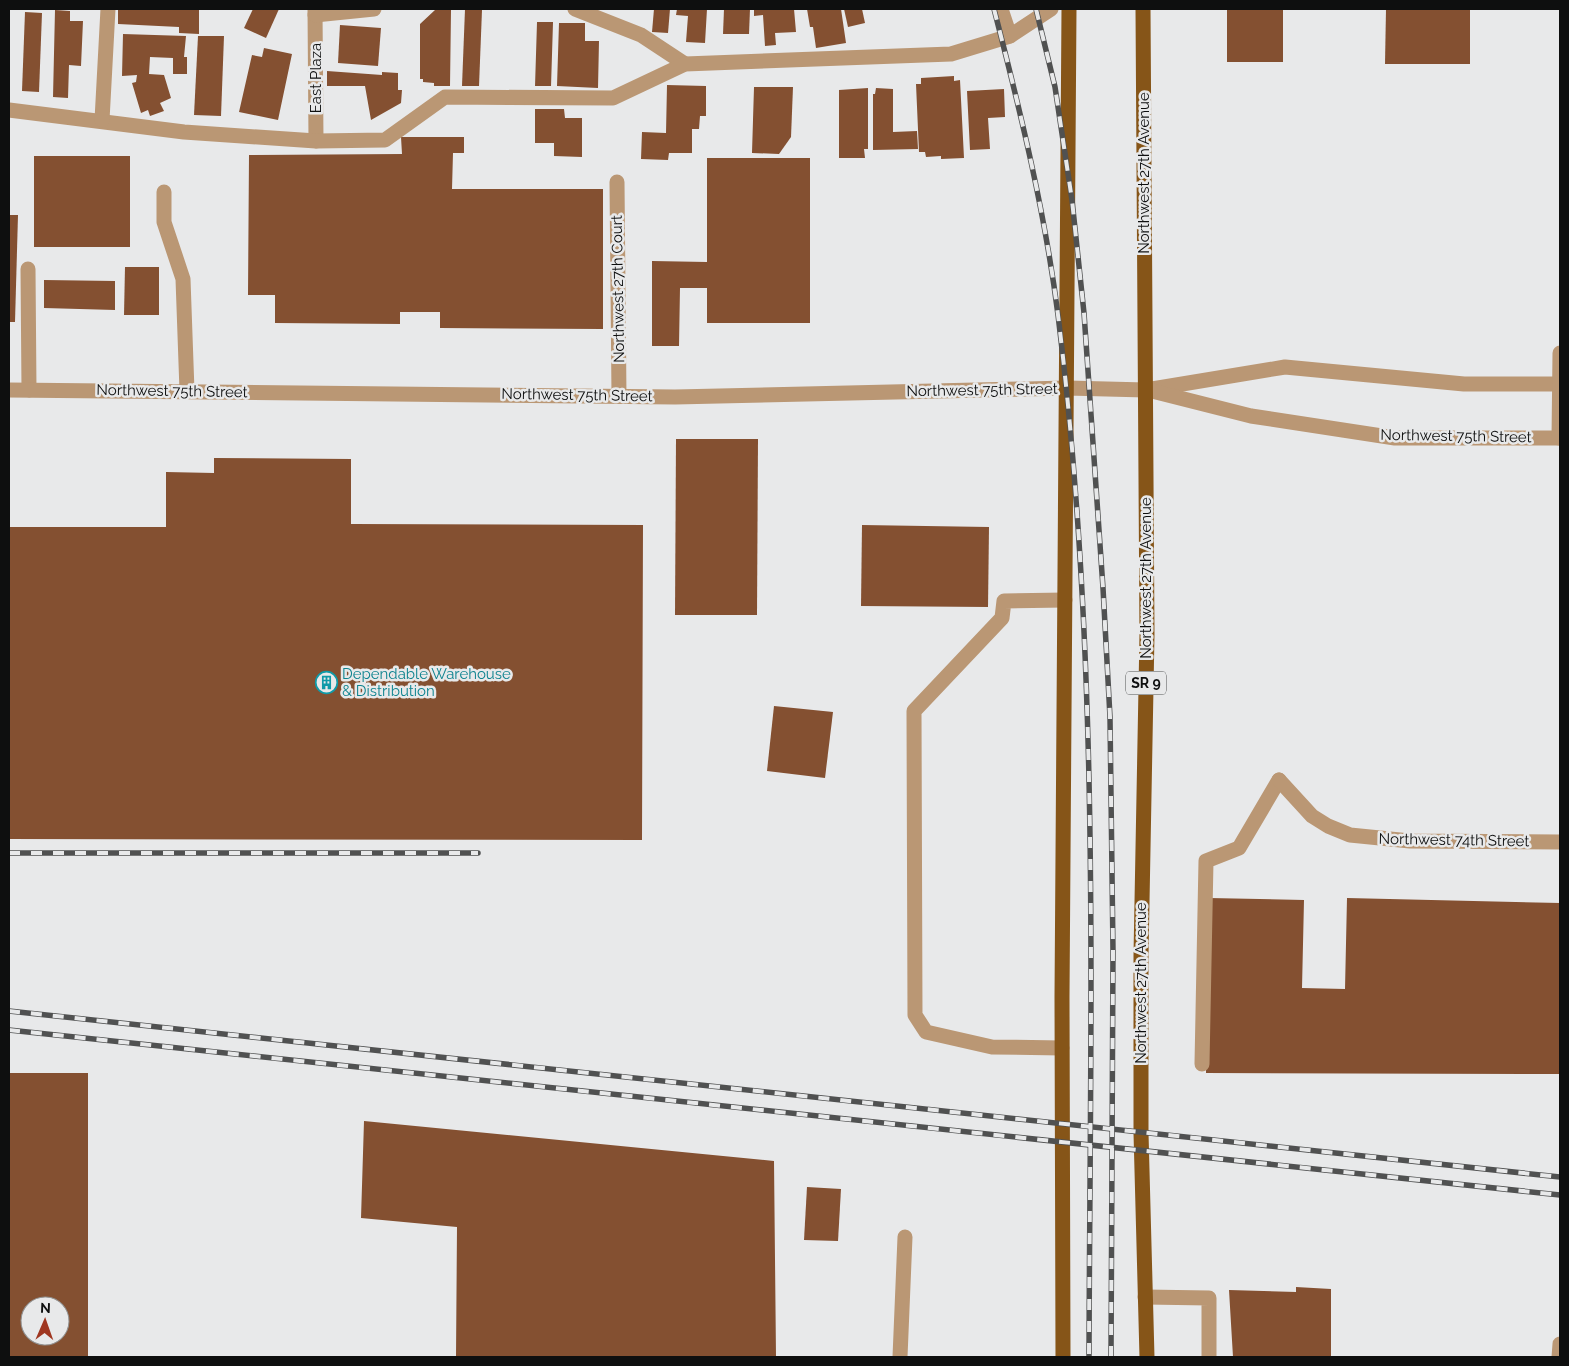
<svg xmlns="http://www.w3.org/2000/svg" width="1569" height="1366" viewBox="0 0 1569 1366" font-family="Raleway,sans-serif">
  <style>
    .building { fill: #845031; fill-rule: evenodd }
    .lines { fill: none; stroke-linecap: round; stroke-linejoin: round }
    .service { stroke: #ba9774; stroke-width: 15 }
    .minor { stroke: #ba9774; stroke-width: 15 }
    .primary { stroke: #865518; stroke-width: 15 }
    .rail-casing { stroke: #505151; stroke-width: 5.5 }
    .rail { stroke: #e8e9ea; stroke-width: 4; stroke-dasharray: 11; stroke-linecap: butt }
    .labels { text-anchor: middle; stroke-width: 5; stroke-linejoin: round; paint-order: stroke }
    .shield { fill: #e8e9ea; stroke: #4f5051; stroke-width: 1 }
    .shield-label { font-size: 14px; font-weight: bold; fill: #0e0f0f }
    .street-label { font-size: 15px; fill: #0e0f0f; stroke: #e8e9ea }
    .culture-label { font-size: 15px; fill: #0d838f; stroke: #e8e9ea; text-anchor: start }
  </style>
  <rect width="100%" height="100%" fill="#e8e9ea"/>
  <!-- building -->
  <g class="building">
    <polygon points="118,9 199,9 199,34 179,33 179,27 118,24"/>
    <polygon points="253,9 279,9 266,38 244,28"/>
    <polygon points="465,9 482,10 479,86 462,86"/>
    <polygon points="654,9 670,9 668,33 652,32"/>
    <polygon points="677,9 707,9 705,43 686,42 688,16 676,15"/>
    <polygon points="724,9 750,9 749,34 723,34"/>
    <polygon points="754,9 794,9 796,32 775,33 776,45 765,46 763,15 754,16"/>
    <polygon points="807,9 841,9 846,43 816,48 813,27 810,27"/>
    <polygon points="844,9 862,9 865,23 848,27"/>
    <rect x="1227" y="9" width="56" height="53"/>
    <polygon points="1386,9 1470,9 1470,64 1385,64"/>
    <polygon points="55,10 70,11 70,21 83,21 81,66 69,65 68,98 53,97"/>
    <polygon points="435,10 451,10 450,86 434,86 434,83 423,82 423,79 420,79 420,24"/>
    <polygon points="25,12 42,13 39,92 22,91"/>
    <polygon points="537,22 553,22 551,86 535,86"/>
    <polygon points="559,23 585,23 585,41 599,41 598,88 557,86"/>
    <polygon points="340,25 381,28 378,66 338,63"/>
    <polygon points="123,34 186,36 184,57 187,57 187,74 173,74 173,58 150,57 149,74 164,75 171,98 160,103 164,111 150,116 148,110 141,113 132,83 136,82 137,75 122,76"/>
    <polygon points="198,36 224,36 221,116 194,115"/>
    <polygon points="264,48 292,54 278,120 239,112 252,55 262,57"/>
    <polygon points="327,71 382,75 382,72 398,73 398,90 402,90 401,103 371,120 365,86 327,86"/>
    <polygon points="954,76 954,81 960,80 964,158 941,159 941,156 926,157 925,152 919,152 916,84 921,84 921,78"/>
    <polygon points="667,85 706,86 706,116 700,116 699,129 692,129 692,153 669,153 668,160 641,159 642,132 666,133"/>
    <polygon points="754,87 793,87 791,137 779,154 752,153"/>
    <polygon points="868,88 868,149 864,149 865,158 839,158 839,90"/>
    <polygon points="876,88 893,89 893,132 917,131 918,149 873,150 873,94 875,94"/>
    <polygon points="1004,89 1005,117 988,118 990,149 970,150 967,91"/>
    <polygon points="535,109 564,109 565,118 582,118 582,157 554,156 554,143 535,143"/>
    <polygon points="401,137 464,137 464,153 453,153 452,189 603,189 603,329 440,328 440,312 400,312 400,324 275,323 275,295 248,295 249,155 402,154"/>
    <rect x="34" y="156" width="96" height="91"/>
    <polygon points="707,158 810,158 810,323 707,323 707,288 680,288 679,346 652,346 652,261 707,262"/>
    <polygon points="9,215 18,215 15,322 9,322"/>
    <polygon points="125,267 159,267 159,315 124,315"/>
    <polygon points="44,280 115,281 115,310 44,308"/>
    <polygon points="676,439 758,439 757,615 675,615"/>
    <polygon points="214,458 351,459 351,524 643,525 642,840 9,839 9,527 166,527 166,472 214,473"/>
    <polygon points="862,525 989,527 988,607 861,606"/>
    <polygon points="774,706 833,712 825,778 767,771"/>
    <polygon points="1209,898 1304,900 1302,988 1345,989 1347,898 1560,903 1560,1074 1206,1073"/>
    <path d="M9,1073H88V1357H9ZM30,1306H60V1336H30Z"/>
    <polygon points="364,1121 774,1161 776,1357 456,1357 457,1227 361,1218"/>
    <polygon points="807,1187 841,1189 838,1241 804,1240"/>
    <polygon points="1296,1287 1331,1289 1331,1357 1233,1357 1229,1290 1296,1292"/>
  </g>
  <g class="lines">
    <!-- service -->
    <g class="service">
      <polyline points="315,9 316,141"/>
      <polyline points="575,9 641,35 685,64"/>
      <polyline points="1001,9 1010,36"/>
      <polyline points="315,15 374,9"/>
      <polyline points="9,110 184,132 316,141 385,140 445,97 613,98 685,64 951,54 1010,36 1051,9"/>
      <polyline points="102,120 108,9"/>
      <polyline points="617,182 619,396"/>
      <polyline points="164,192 164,222 183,279 187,391"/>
      <polyline points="28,269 29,390"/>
      <polyline points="1062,1048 992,1047 926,1032 915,1015 914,711 1002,618 1004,601 1065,600"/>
      <polyline points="1202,1064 1206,861 1239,848 1279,780"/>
      <polyline points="1145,1297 1209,1298 1209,1357"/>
      <polyline points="900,1357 905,1237"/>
      <polyline points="1559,1357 1560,1344"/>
    </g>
    <!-- minor -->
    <g class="minor">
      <polyline points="9,390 675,397 1067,388 1146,390 1285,367 1464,384 1560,384"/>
      <polyline points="1152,391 1251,416 1395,438 1560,438"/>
      <polyline points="1559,438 1560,353"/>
      <polyline points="1279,780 1312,816 1328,826 1350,835 1410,841 1560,842"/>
    </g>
    <!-- primary -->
    <g class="primary">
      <polyline points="1143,9 1147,634 1141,956 1141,1133 1147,1357"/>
      <polyline points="1063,1357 1062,996 1069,9"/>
    </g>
    <defs>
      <g id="rail">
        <path d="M994,9C1020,110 1045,212 1058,315C1101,661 1090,1010 1089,1357"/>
        <polyline points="1036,9 1055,87 1072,200 1084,313 1103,588 1110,717 1113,951 1111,1357"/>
        <polyline points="9,853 478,853"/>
        <polyline points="9,1011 1560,1177"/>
        <polyline points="9,1030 1560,1195"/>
      </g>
    </defs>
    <!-- rail casing -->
    <use href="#rail" class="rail-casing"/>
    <!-- rail -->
    <use href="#rail" class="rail"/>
  </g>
  <!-- icons -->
  <defs>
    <symbol id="building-ring" viewBox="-11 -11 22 22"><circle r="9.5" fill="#e8e9ea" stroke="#0f9aa8" stroke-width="1.5"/><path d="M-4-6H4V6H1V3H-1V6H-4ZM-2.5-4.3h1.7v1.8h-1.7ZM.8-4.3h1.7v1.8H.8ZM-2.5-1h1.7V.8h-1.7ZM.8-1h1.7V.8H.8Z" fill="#0f9aa8"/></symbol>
  </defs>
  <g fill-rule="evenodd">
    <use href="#building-ring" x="314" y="670" width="25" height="25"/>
  </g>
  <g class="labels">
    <!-- shield labels -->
    <rect class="shield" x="1126" y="671.5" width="40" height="23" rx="4"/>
    <g class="shield-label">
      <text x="1146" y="688">SR 9</text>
    </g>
    <!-- street labels -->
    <g class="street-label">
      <text transform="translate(316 78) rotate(-90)" y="5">East Plaza</text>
      <text transform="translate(1144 173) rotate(-90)" y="5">Northwest 27th Avenue</text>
      <text transform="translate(618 289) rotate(-91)" y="5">Northwest 27th Court</text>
      <text transform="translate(982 390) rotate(-1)" y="5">Northwest 75th Street</text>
      <text transform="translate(172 391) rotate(1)" y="5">Northwest 75th Street</text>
      <text transform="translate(577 395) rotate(1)" y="5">Northwest 75th Street</text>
      <text transform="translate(1456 436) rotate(1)" y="5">Northwest 75th Street</text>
      <text transform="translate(1146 578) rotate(-90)" y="5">Northwest 27th Avenue</text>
      <text transform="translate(1454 840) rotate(1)" y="5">Northwest 74th Street</text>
      <text transform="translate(1141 983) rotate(-90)" y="5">Northwest 27th Avenue</text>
    </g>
    <!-- culture labels -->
    <g class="culture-label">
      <text x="342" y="679">Dependable Warehouse<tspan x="342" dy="17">&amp; Distribution</tspan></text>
    </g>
  </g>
  <!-- border -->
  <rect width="1569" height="1366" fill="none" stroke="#0e0f0f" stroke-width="20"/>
  <!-- north arrow -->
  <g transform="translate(45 1321) rotate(2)"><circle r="24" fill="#e8e9ea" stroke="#919292"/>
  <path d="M0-4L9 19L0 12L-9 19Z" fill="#9f3620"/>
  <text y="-8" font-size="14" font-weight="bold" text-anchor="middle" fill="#0e0f0f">N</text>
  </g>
</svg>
